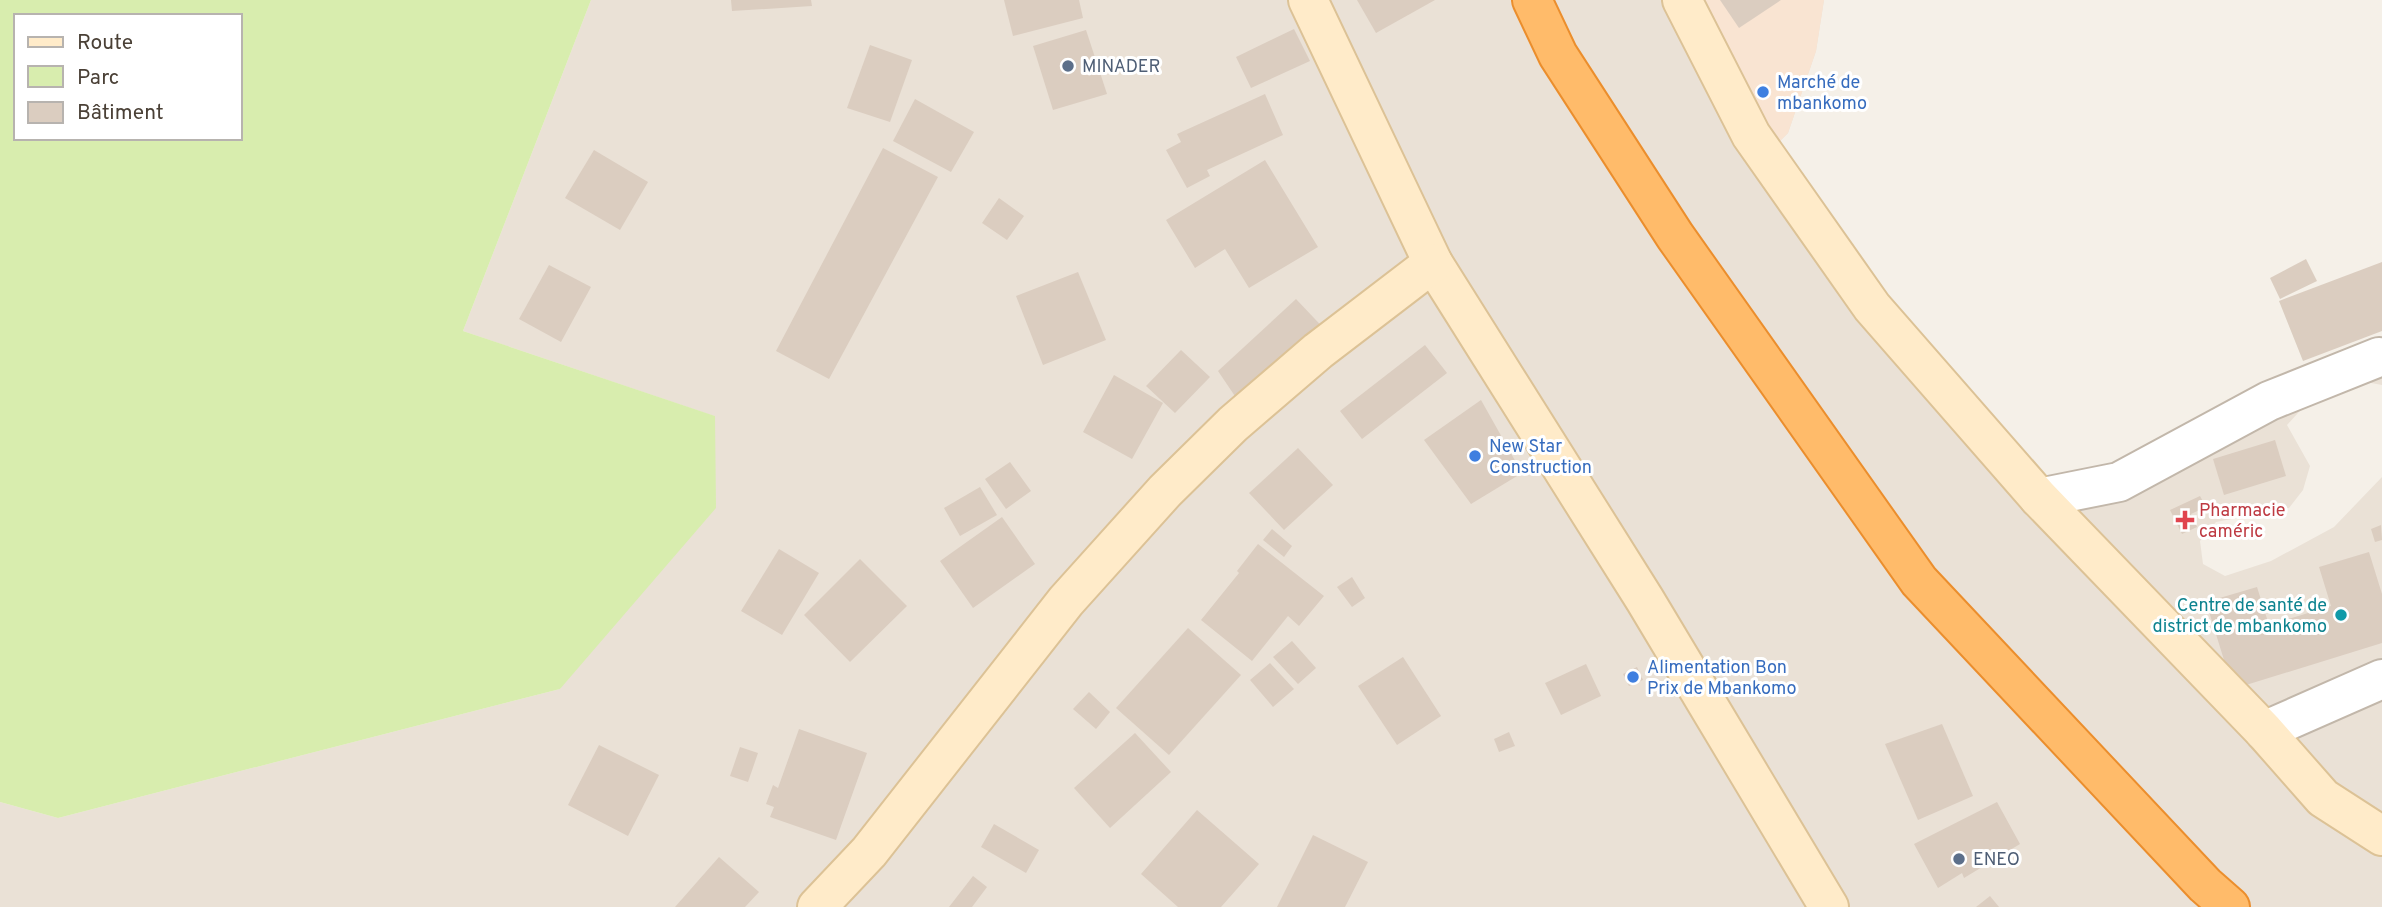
<svg xmlns="http://www.w3.org/2000/svg" width="2382" height="907" viewBox="0 0 2382 907" font-family="Overpass,sans-serif">
  <style>
    .residential { fill: #eae1d6 }
    .commercial { fill: #f9e4d2 }
    .green { fill: #d8edae; fill-rule: evenodd }
    .building { fill: #dbcdc0 }
    .lines { fill: none; stroke-linecap: round; stroke-linejoin: round }
    .street-casing { stroke: #c2b7aa; stroke-width: 42 }
    .secondary-casing { stroke: #dcc296; stroke-width: 42 }
    .highway-casing { stroke: #eb8e2d; stroke-width: 42 }
    .street { stroke: #fff; stroke-width: 38 }
    .secondary { stroke: #ffebc9; stroke-width: 38 }
    .highway { stroke: #ffbb6a; stroke-width: 38 }
    .service-dot { fill: #5c6f8a; stroke: #fff; stroke-width: 2.5 }
    .shop-dot { fill: #3f7fe0; stroke: #fff; stroke-width: 2.5 }
    .health-dot { fill: #e0444e; stroke: #fff; stroke-width: 2.5 }
    .culture-dot { fill: #0f9aa8; stroke: #fff; stroke-width: 2.5 }
    .labels { text-anchor: middle; stroke-width: 6; stroke-linejoin: round; paint-order: stroke }
    .service-label { font-size: 18px; fill: #4e5e75; stroke: #fff; text-anchor: start }
    .shop-label { font-size: 18px; fill: #366cbe; stroke: #fff; text-anchor: start }
    .health-label { font-size: 18px; fill: #be3a42; stroke: #fff; text-anchor: start }
    .culture-label { font-size: 18px; fill: #0d838f; stroke: #fff; text-anchor: end }
  </style>
  <rect width="100%" height="100%" fill="#f5f0e8"/>
  <!-- residential -->
  <polygon class="residential" points="591,0 1824,0 1816,51 1788,133 1763,158 2045,499 2382,351 2382,385 2339,377 2319,390 2287,425 2310,466 2303,490 2289,508 2216,522 2200,541 2203,564 2225,576 2271,561 2334,527 2382,477 2382,907 0,907 0,802 58,818 560,689 714,416 463,331"/>
  <!-- commercial -->
  <polygon class="commercial" points="1672,0 1824,0 1816,51 1788,133 1763,158"/>
  <!-- green -->
  <path class="green" d="M0,0H591L463,331L715,416L716,508L560,689L58,818L0,802ZM16,16H240V138H16Z"/>
  <!-- building -->
  <g class="building">
    <polygon points="731,0 811,0 812,6 732,11"/>
    <polygon points="1004,0 1079,0 1083,18 1013,36"/>
    <polygon points="1357,0 1435,0 1376,33"/>
    <polygon points="1720,0 1781,0 1739,28"/>
    <polygon points="1294,29 1310,61 1251,88 1236,57"/>
    <polygon points="1086,30 1107,94 1053,110 1033,46"/>
    <polygon points="870,45 912,60 890,122 847,108"/>
    <polygon points="1265,94 1283,135 1207,170 1210,176 1187,188 1166,150 1181,142 1177,134"/>
    <polygon points="915,99 974,132 951,172 893,141"/>
    <polygon points="883,148 938,177 829,379 776,351"/>
    <polygon points="594,150 648,182 620,230 565,198"/>
    <polygon points="1265,160 1318,247 1249,288 1225,249 1195,268 1166,220"/>
    <polygon points="999,198 1024,216 1007,240 982,223"/>
    <polygon points="2306,259 2317,281 2280,299 2270,278"/>
    <polygon points="2382,262 2382,331 2303,361 2279,301"/>
    <polygon points="549,265 591,287 561,342 519,319"/>
    <polygon points="1078,272 1106,340 1043,365 1016,296"/>
    <polygon points="1296,299 1332,337 1247,414 1218,371"/>
    <polygon points="1425,345 1447,373 1362,439 1340,411"/>
    <polygon points="1181,350 1210,377 1175,413 1146,386"/>
    <polygon points="1114,375 1163,403 1132,459 1083,432"/>
    <polygon points="1481,400 1522,473 1471,504 1424,440"/>
    <polygon points="2275,440 2286,476 2224,495 2213,459"/>
    <polygon points="1298,448 1333,485 1284,530 1249,493"/>
    <polygon points="1010,462 1031,491 1006,509 985,479"/>
    <polygon points="980,487 997,515 960,536 944,508"/>
    <polygon points="2200,496 2206,507 2191,514 2197,527 2182,534 2170,510"/>
    <polygon points="1002,517 1035,564 973,608 940,561"/>
    <polygon points="2381,525 2382,540 2375,542 2371,529"/>
    <polygon points="1272,529 1292,546 1284,557 1263,540"/>
    <polygon points="1258,544 1324,596 1299,626 1288,616 1252,661 1201,620 1239,573 1237,571"/>
    <polygon points="779,549 819,573 782,635 741,611"/>
    <polygon points="2369,552 2382,594 2382,643 2233,689 2206,602 2257,587 2269,625 2331,606 2319,567"/>
    <polygon points="860,559 907,606 850,662 804,615"/>
    <polygon points="1352,577 1365,598 1352,607 1337,587"/>
    <polygon points="1188,628 1241,675 1169,755 1116,708"/>
    <polygon points="1292,641 1316,668 1298,684 1273,657"/>
    <polygon points="1403,657 1441,716 1397,745 1358,686"/>
    <polygon points="1270,663 1294,689 1273,707 1250,680"/>
    <polygon points="1586,664 1601,696 1561,715 1545,683"/>
    <polygon points="1637,667 1643,680 1629,686 1623,674"/>
    <polygon points="1089,692 1110,712 1096,729 1073,709"/>
    <polygon points="1942,724 1973,796 1918,820 1885,744"/>
    <polygon points="799,729 867,753 836,840 770,817 774,807 766,804 773,785 778,788"/>
    <polygon points="1509,732 1515,746 1499,752 1494,739"/>
    <polygon points="1135,733 1171,772 1110,828 1074,788"/>
    <polygon points="599,745 659,775 628,836 568,805"/>
    <polygon points="740,747 758,753 748,782 730,776"/>
    <polygon points="1997,802 2020,844 1964,878 1962,873 1938,888 1914,844"/>
    <polygon points="1197,810 1259,864 1221,907 1178,907 1141,874"/>
    <polygon points="994,824 1039,850 1026,873 981,847"/>
    <polygon points="1313,835 1368,862 1345,907 1277,907"/>
    <polygon points="719,857 759,892 745,907 675,907"/>
    <polygon points="973,876 987,887 972,907 949,907"/>
    <polygon points="1990,896 1999,907 1976,907"/>
  </g>
  <g class="lines">
    <defs>
      <g id="street">
        <polyline points="2039,498 2119,482 2269,401 2379,357"/>
        <polyline points="2264,731 2382,679"/>
      </g>
      <g id="secondary">
        <polyline points="1308,0 1433,263 1645,600 1829,907"/>
        <polyline points="1682,0 1751,135 1872,307 2039,498 2264,731 2323,798 2382,836"/>
        <polyline points="817,907 869,852 1066,601 1165,491 1233,424 1318,351 1433,263"/>
      </g>
      <polyline id="highway" points="1532,0 1558,55 1675,236 1919,581 2205,885 2230,907"/>
    </defs>
    <!-- street casing -->
    <use href="#street" class="street-casing"/>
    <!-- secondary casing -->
    <use href="#secondary" class="secondary-casing"/>
    <!-- highway casing -->
    <use href="#highway" class="highway-casing"/>
    <!-- street -->
    <use href="#street" class="street"/>
    <!-- secondary -->
    <use href="#secondary" class="secondary"/>
    <!-- highway -->
    <use href="#highway" class="highway"/>
  </g>
  <!-- markers -->
  <g class="service-dot">
    <circle cx="1068" cy="66" r="7"/>
    <circle cx="1959" cy="859" r="7"/>
  </g>
  <g class="shop-dot">
    <circle cx="1763" cy="92" r="7"/>
    <circle cx="1475" cy="456" r="7"/>
    <circle cx="1633" cy="677" r="7"/>
  </g>
  <path class="health-dot" d="M2181.5 509.5h7v7h7v7h-7v7h-7v-7h-7v-7h7z"/>
  <circle class="culture-dot" cx="2341" cy="615" r="7"/>
  <g class="labels">
    <!-- service labels -->
    <g class="service-label">
      <text x="1082" y="72">MINADER</text>
      <text x="1973" y="865">ENEO</text>
    </g>
    <!-- shop labels -->
    <g class="shop-label">
      <text x="1777" y="88">Marché de<tspan x="1777" dy="21">mbankomo</tspan></text>
      <text x="1489" y="452">New Star<tspan x="1489" dy="21">Construction</tspan></text>
      <text x="1647" y="673">Alimentation Bon<tspan x="1647" dy="21">Prix de Mbankomo</tspan></text>
    </g>
    <!-- health labels -->
    <g class="health-label">
      <text x="2199" y="516">Pharmacie<tspan x="2199" dy="21">caméric</tspan></text>
    </g>
    <!-- culture labels -->
    <g class="culture-label">
      <text x="2327" y="611">Centre de santé de<tspan x="2327" dy="21">district de mbankomo</tspan></text>
    </g>
  </g>
  <!-- legend -->
  <rect x="14" y="14" width="228" height="126" fill="#ffffff" stroke="#b7b3af" stroke-width="2"/>
  <rect x="28" y="37" width="35" height="10" fill="#ffebc9" stroke="#b7b3af" stroke-width="2"/>
  <text x="77" y="49" font-size="21" fill="#4a4036">Route</text>
  <rect x="28" y="66" width="35" height="21" fill="#d8edae" stroke="#b7b3af" stroke-width="2"/>
  <text x="77" y="84" font-size="21" fill="#4a4036">Parc</text>
  <rect x="28" y="102" width="35" height="21" fill="#dbcdc0" stroke="#b7b3af" stroke-width="2"/>
  <text x="77" y="119" font-size="21" fill="#4a4036">Bâtiment</text>
</svg>
